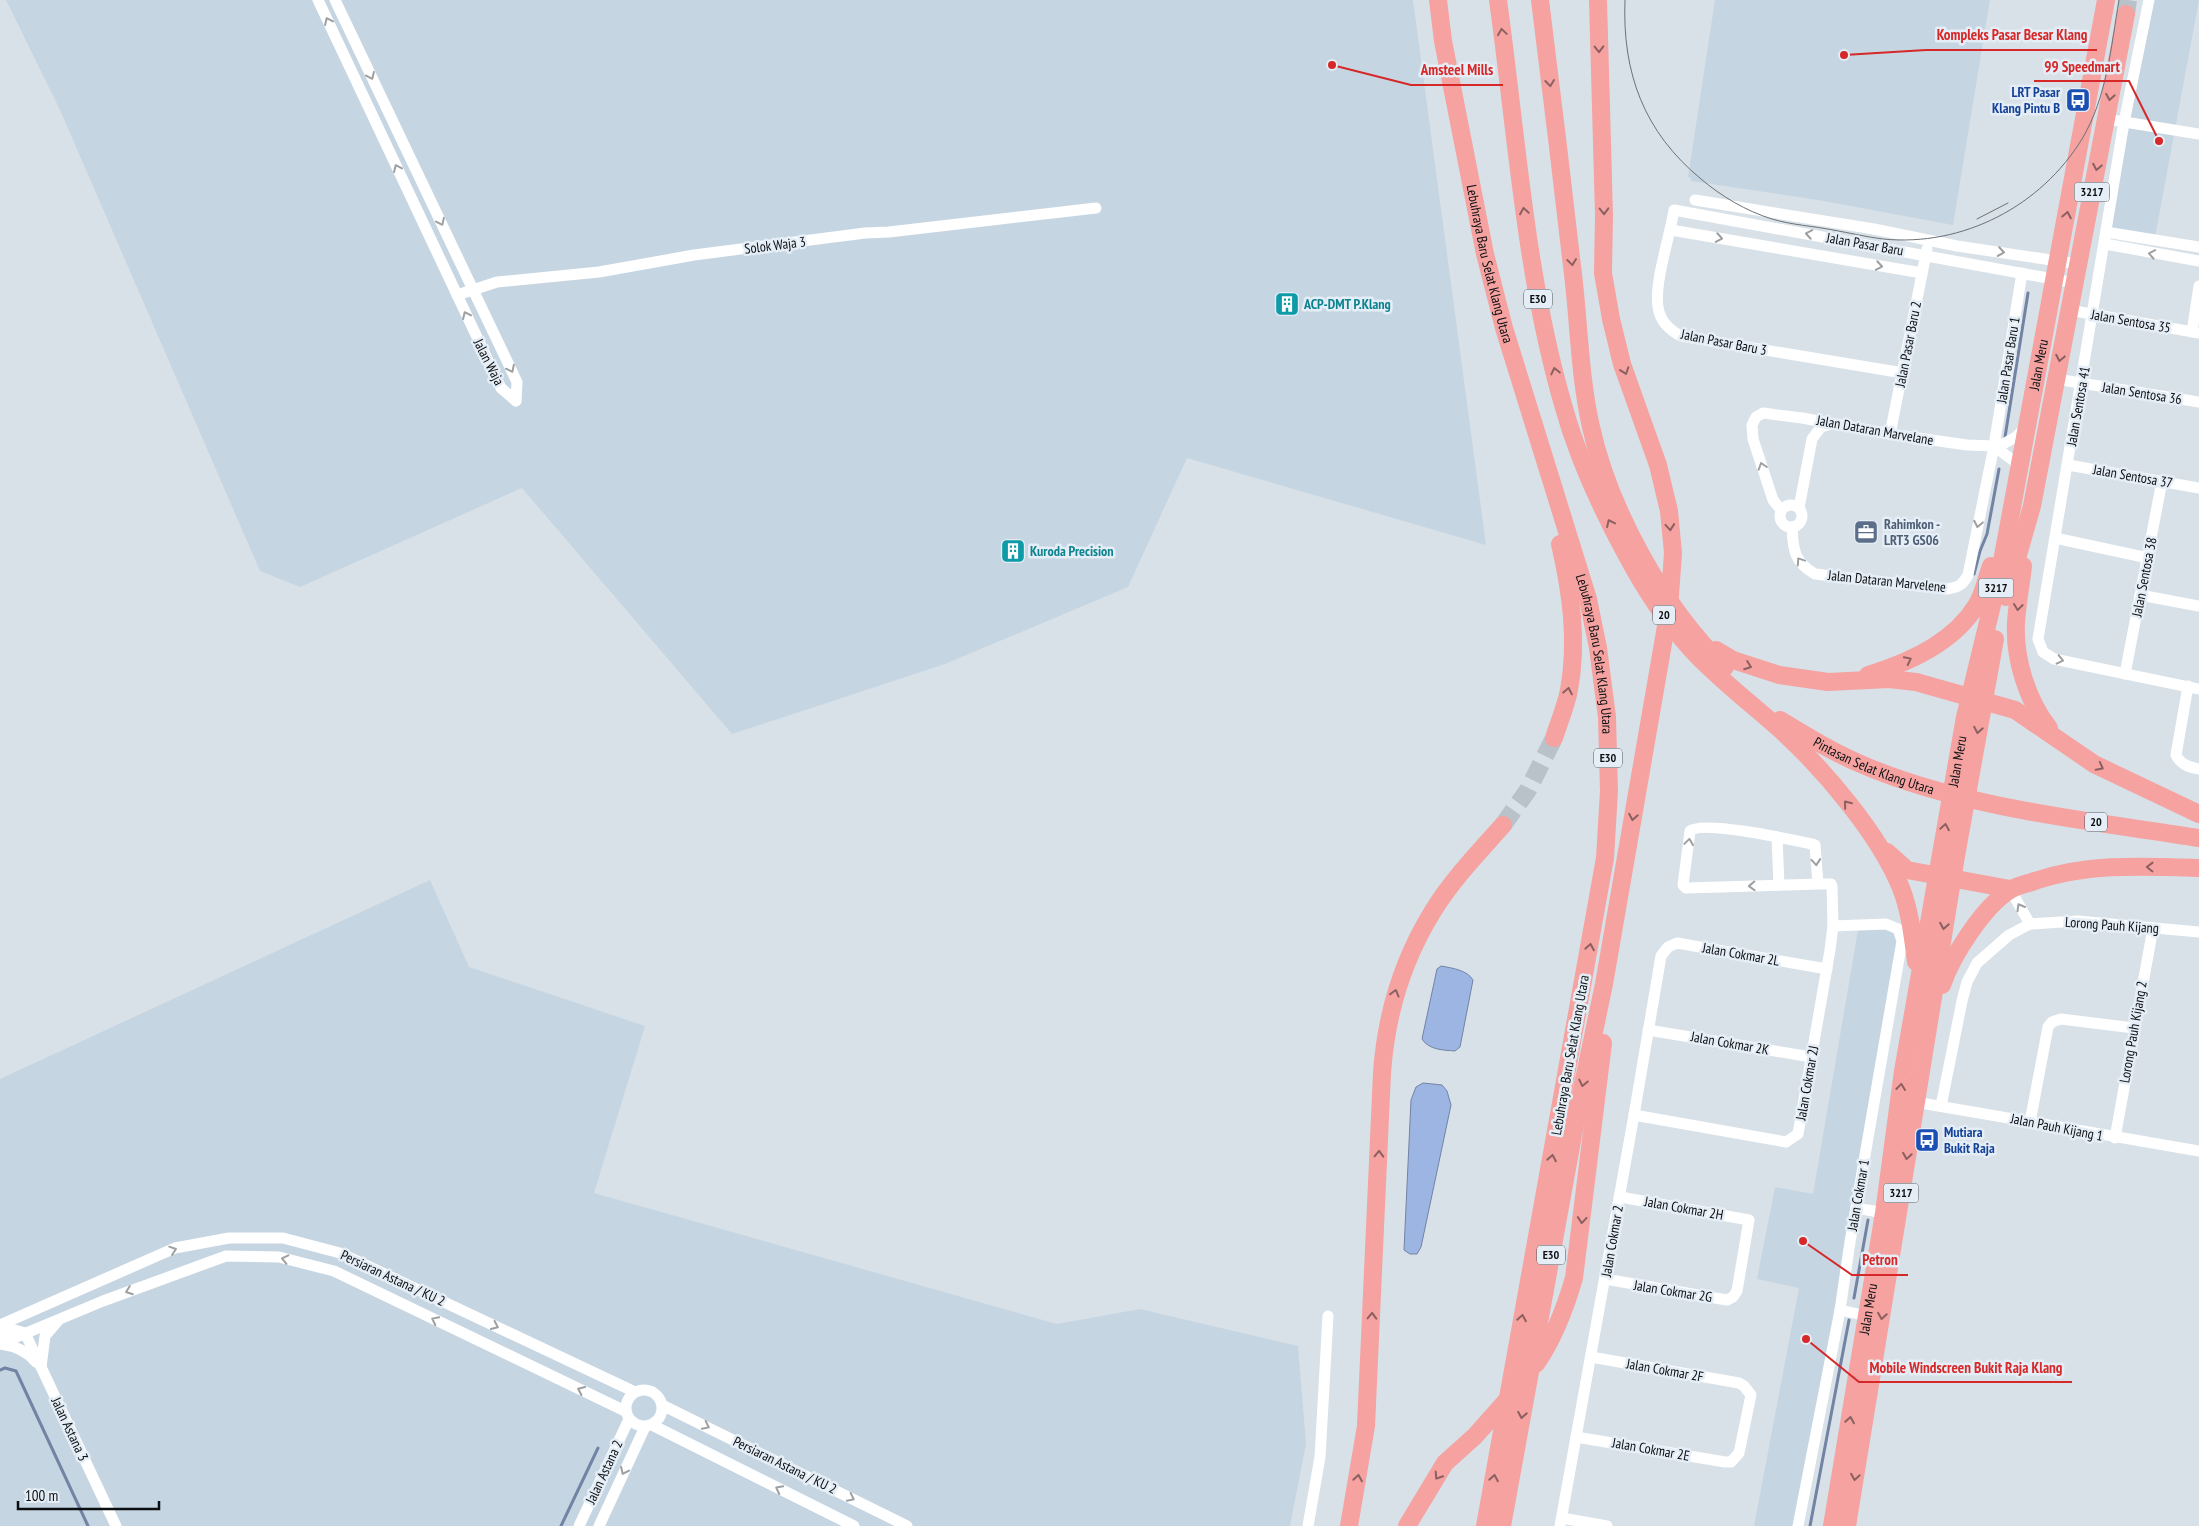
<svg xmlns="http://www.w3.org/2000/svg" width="2199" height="1526" viewBox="0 0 2199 1526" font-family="'PT Sans Narrow',sans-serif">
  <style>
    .built { fill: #c6d5e2 }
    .water { fill: #9db5e3; stroke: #7283a4 }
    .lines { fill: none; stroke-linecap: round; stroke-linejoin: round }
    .stream { stroke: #7283a4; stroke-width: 3 }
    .highway-tunnel { stroke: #b9c2c8; stroke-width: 18; stroke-dasharray: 18 9; stroke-linecap: butt }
    .minor { stroke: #fff; stroke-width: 11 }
    .highway { stroke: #f5a2a0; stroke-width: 18 }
    .tram { stroke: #6b7176; stroke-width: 1 }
    .oneway { stroke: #9e9fa0 }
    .oneway2 { stroke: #8c6060 }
    .labels { text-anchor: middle; stroke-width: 5; stroke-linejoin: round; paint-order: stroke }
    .shield { fill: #e5eef6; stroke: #4d5256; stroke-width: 1 }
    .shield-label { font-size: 12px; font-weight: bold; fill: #0c0f12 }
    .transit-label { font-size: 14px; font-weight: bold; fill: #164399; stroke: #e5eef6; text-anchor: end }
    .street-label { font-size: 14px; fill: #0c0f12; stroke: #e5eef6 }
    .culture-label { font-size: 14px; font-weight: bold; fill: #0d838f; stroke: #e5eef6; text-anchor: start }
    .service-label { font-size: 14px; font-weight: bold; fill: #4e5e75; stroke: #e5eef6; text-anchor: start }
    .leader { fill: none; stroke: #d62828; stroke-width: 2 }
    .callout-dot { fill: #d62828; stroke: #e5eef6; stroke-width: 2 }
    .callout-label { font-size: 15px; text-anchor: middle; font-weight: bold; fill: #d62828; stroke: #e5eef6; stroke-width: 5; stroke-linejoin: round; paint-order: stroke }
  </style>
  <rect width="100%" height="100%" fill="#d8e1e8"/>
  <!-- built -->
  <g class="built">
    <polygon points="6,0 1413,0 1486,545 1187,458 1128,587 945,664 732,734 522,488 300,587 260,571 60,110"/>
    <polygon points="1715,0 1990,0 1953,225 1818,200 1691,181 1691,178 1688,177"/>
    <polygon points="2153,0 2199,0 2155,237 2110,229"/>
    <polygon points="430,880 469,967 645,1026 594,1193 1057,1324 1140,1309 1298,1346 1306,1444 1290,1526 0,1526 0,1079"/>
    <polygon points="1890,929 1899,940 1834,1322 1795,1526 1754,1526 1799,1288 1757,1279 1775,1187 1813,1194 1858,930"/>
  </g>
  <!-- water -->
  <g class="water">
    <path d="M1441,966C1452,968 1467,970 1473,980L1460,1047L1455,1051C1443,1050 1429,1050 1422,1039L1437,969Z"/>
    <polygon points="1423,1083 1442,1085 1447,1091 1451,1105 1421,1247 1417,1254 1410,1254 1404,1250 1411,1100 1416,1087"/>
  </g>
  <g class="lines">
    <!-- stream -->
    <g class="stream">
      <polyline points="2005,437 2028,293"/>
      <polyline points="1974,574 1980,551 1987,534 1999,469"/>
      <polyline points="1854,1298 1868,1220"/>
      <polyline points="0,1370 5,1368 16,1371 88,1526"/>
      <polyline points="561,1526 598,1448"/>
      <polyline points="1810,1526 1849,1320"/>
    </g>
    <!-- highway-tunnel -->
    <g class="highway-tunnel">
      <polyline points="2126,14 2128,0"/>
      <polyline points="1503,825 1528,790 1554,738"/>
    </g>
    <!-- minor -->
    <g class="minor">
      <polyline points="318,0 501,388 516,401"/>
      <polyline points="335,0 517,382 516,401"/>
      <polyline points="2149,0 2124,122 2038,639 2043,652 2054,659 2199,689"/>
      <polyline points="2106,119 2199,134"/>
      <polyline points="1695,200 1874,229 1957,246 2078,264"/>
      <polyline points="1671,230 1922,273"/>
      <polyline points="2106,232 2199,247"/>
      <polyline points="2105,244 2199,261"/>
      <polyline points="457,295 497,282 599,272 694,255 865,233 889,232 1096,208"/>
      <polyline points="2069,310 2199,333"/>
      <polyline points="2192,332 2199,286"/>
      <path d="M1903,373L1681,336C1669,330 1660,321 1658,307C1654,283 1670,236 1674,210L2075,283"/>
      <polyline points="2056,379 2199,402"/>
      <polyline points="1890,434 1927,249"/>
      <polyline points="1994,446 2015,462 2017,471"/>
      <polyline points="2068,465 2199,488"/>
      <circle cx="1791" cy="516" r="11"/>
      <polyline points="1799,508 1812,439 1821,427 1832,424"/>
      <polyline points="1781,510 1773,500 1753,439 1752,425 1756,417 1763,413 1802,418 1890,434 1967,445 1994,446 2003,444 2016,437 2026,427"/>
      <path d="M1792,527C1793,550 1794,562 1815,574L1945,589C1957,588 1962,586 1968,575L1994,446L2022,273"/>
      <polyline points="2055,538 2148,558"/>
      <polyline points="2140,595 2199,606"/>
      <polyline points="2125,674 2162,481"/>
      <path d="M2188,686L2176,755C2181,765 2189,767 2199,769"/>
      <polyline points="1777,837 1779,885"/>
      <polyline points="2010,889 2030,924"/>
      <polyline points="1648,1030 1811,1057"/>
      <polyline points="1915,1102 2199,1151"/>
      <polyline points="1941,1106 1962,1001 1967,982 1977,963 2009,935 2030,924 2078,921 2199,932"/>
      <path d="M1634,1115L1786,1142L1798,1134L1830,950L1833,926L1832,886L1831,884H1818L1686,888L1683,885L1690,831C1702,820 1793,840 1812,844L1815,845L1818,884"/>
      <polyline points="2030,1122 2048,1027 2052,1022 2061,1019 2134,1028"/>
      <polyline points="2115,1138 2153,928"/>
      <polyline points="1856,1208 1884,1213"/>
      <polyline points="1605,1279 1727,1300 1733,1297 1737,1291 1749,1220 1620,1197"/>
      <polyline points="1840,1310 1867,1316"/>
      <polyline points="0,1325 175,1248 229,1238 283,1238 340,1253 635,1392"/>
      <polyline points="0,1333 11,1329 25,1333"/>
      <polyline points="25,1333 116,1526"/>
      <polyline points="0,1344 103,1301 226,1256 279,1257 334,1271 625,1411"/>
      <path d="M1,1344C15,1346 27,1351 36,1362"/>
      <polyline points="41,1367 45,1336 58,1321"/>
      <circle cx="644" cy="1408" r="18"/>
      <polyline points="662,1405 907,1526"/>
      <polyline points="652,1425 854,1526"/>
      <polyline points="1576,1437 1725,1462 1731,1462 1739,1453 1751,1395 1744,1386 1739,1383 1591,1357"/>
      <polyline points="1562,1518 1607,1526"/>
      <polyline points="579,1526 629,1419"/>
      <polyline points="599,1526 645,1427"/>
      <polyline points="1308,1526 1320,1457 1328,1316"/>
      <polyline points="1560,1526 1634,1115 1661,956 1668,947 1677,943 1827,969"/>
      <polyline points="1798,1526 1840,1310 1850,1242 1902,941 1898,929 1886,924 1833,926"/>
    </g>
    <!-- highway -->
    <g class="highway">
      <path id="s1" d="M1438,0L1443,41L1485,254L1504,328L1588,599L1598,648L1607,717L1609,791L1605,858L1485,1526"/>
      <path d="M1498,0C1517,137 1525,275 1564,408C1578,458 1601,508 1626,554C1643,586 1665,620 1690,648C1718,679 1752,704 1783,732C1825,771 1879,834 1901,888C1910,911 1913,937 1916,962"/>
      <path d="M1540,0C1551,89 1562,177 1572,266C1579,319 1579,374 1591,427C1609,509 1664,609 1725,667"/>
      <path d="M2023,566C2021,585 2017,604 2016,623C2014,658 2027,700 2049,728"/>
      <polyline points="2006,597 2032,506 2126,14"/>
      <polyline points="1716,650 1733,660 1779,675 1828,682 1889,679 1916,682 2015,710 2094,764 2199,814"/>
      <path d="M1868,675C1908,663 1953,643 1976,606C1984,594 1986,579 1991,566"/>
      <path id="s2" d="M1780,720C1808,737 1834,753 1863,765C1963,808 2091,821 2199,838"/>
      <path d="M1554,738C1559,722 1566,706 1569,690C1578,641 1571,592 1560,544"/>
      <polyline points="1887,852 1907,870 2010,889"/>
      <path d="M1942,985C1952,956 1983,907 2010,890C2016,886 2025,884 2032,882C2085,863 2143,866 2199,868"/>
      <path d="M1536,1364C1554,1338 1565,1309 1574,1278L1603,1043"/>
      <path d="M1349,1526L1366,1426L1382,1073C1386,1015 1402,961 1433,911C1452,880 1479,852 1503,825"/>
      <polyline points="1407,1526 1445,1463 1475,1436 1507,1400"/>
      <polyline points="1502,1526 1578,1108 1604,984 1669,609 1673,553 1669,511 1658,465 1622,364 1611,319 1603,273 1604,215 1598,0"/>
      <path id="s3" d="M1832,1526L1884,1213L1903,1071L1965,717L2000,572L2106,0"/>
      <polyline points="1847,1526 1956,856 1995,639"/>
    </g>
    <!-- tram -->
    <g class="tram">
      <path d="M1625,0C1622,73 1644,132 1701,179C1721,196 1746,211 1772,219C1792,225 1813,226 1833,230C1850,233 1867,237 1883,239C1963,247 2041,206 2082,139C2107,97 2111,47 2119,0"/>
      <polyline points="1977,219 2008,203"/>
    </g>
  </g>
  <!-- one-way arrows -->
  <defs><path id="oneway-chevron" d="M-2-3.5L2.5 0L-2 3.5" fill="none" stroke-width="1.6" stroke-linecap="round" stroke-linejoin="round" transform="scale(1.25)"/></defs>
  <g class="oneway">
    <use href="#oneway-chevron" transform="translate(328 21) rotate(-115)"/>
    <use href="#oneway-chevron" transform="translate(371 76) rotate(65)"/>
    <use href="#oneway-chevron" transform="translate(397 168) rotate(-115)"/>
    <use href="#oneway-chevron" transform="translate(441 222) rotate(65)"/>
    <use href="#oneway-chevron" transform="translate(1809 234) rotate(-170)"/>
    <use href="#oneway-chevron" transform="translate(1719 238) rotate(10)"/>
    <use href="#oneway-chevron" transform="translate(2001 252) rotate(9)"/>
    <use href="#oneway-chevron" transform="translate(2152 254) rotate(-169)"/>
    <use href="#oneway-chevron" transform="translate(1879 266) rotate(10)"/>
    <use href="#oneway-chevron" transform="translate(466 315) rotate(-115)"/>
    <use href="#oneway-chevron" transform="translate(511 369) rotate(64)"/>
    <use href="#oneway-chevron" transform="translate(1762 466) rotate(-108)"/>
    <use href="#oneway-chevron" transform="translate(1978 524) rotate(101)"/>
    <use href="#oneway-chevron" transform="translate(1800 561) rotate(-124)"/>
    <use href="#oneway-chevron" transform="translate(2060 660) rotate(13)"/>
    <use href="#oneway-chevron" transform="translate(1689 842) rotate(-82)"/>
    <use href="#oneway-chevron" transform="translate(1816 862) rotate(85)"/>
    <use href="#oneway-chevron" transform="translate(1752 886) rotate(178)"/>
    <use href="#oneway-chevron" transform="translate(2020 907) rotate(-120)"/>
    <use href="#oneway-chevron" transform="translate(173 1250) rotate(-19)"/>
    <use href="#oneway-chevron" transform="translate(285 1259) rotate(-167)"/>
    <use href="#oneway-chevron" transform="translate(129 1291) rotate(160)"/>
    <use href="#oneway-chevron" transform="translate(435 1320) rotate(-154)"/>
    <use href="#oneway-chevron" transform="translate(495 1326) rotate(25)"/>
    <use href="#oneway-chevron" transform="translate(581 1390) rotate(-155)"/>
    <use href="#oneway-chevron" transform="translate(706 1426) rotate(26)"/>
    <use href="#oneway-chevron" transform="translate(624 1471) rotate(115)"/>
    <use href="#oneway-chevron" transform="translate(779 1489) rotate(-153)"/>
    <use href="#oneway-chevron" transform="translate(851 1498) rotate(26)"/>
  </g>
  <g class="oneway2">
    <use href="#oneway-chevron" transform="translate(1502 32) rotate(-98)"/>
    <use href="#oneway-chevron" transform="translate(1599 49) rotate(89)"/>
    <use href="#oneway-chevron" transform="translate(1550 83) rotate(83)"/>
    <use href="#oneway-chevron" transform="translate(2110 97) rotate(100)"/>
    <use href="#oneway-chevron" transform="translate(2097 167) rotate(101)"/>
    <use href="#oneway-chevron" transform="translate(1524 211) rotate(-99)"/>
    <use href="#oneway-chevron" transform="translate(1604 211) rotate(89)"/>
    <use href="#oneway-chevron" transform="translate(2067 215) rotate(-79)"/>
    <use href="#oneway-chevron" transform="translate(1572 262) rotate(83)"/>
    <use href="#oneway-chevron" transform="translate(2060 358) rotate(101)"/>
    <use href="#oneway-chevron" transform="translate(1555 371) rotate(-103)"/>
    <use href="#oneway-chevron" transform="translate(1625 371) rotate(71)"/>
    <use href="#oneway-chevron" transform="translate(1610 523) rotate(-115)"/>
    <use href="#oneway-chevron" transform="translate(1670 527) rotate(85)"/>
    <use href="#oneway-chevron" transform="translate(2018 607) rotate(97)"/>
    <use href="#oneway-chevron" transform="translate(1908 660) rotate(-26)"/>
    <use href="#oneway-chevron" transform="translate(1748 666) rotate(20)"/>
    <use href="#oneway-chevron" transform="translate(1568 691) rotate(-79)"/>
    <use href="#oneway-chevron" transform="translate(1978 730) rotate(100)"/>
    <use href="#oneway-chevron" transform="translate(2100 767) rotate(28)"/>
    <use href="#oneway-chevron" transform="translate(1847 804) rotate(-129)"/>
    <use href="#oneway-chevron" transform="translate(1633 817) rotate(100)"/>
    <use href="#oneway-chevron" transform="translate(1945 827) rotate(-80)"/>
    <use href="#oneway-chevron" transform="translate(2150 867) rotate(-179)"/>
    <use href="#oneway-chevron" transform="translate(1944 926) rotate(100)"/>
    <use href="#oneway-chevron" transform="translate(1590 947) rotate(-80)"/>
    <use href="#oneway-chevron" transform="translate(1395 993) rotate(-75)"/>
    <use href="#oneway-chevron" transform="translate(1583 1083) rotate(102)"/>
    <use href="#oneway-chevron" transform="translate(1901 1087) rotate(-83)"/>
    <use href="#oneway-chevron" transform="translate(1379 1154) rotate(-88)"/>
    <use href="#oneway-chevron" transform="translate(1907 1156) rotate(99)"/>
    <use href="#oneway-chevron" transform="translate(1552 1158) rotate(-80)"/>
    <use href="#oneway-chevron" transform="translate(1582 1220) rotate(95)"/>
    <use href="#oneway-chevron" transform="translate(1372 1316) rotate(-88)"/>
    <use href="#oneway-chevron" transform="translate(1882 1316) rotate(99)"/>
    <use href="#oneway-chevron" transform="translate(1522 1318) rotate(-80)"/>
    <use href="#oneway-chevron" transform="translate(1522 1415) rotate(100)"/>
    <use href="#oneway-chevron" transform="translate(1850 1420) rotate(-81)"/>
    <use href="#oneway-chevron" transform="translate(1438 1476) rotate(123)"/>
    <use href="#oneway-chevron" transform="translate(1855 1477) rotate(99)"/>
    <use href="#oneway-chevron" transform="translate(1358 1478) rotate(-81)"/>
    <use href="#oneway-chevron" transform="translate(1494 1478) rotate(-80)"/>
  </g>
  <!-- icons -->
  <defs>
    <symbol id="bus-square" viewBox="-11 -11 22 22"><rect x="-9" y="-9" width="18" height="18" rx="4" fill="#1a4fb4" stroke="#e5eef6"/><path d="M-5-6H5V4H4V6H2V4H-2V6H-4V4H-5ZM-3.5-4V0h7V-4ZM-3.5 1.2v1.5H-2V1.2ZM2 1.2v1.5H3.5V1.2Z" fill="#fff"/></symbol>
    <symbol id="building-square" viewBox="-11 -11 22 22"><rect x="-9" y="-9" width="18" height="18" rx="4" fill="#0f9aa8" stroke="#e5eef6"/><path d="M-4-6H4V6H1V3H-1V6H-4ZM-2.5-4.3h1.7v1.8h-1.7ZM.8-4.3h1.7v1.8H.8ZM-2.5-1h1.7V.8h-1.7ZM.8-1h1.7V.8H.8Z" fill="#fff"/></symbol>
    <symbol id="office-square" viewBox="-11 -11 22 22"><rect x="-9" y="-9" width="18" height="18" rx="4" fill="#5c6f8a" stroke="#e5eef6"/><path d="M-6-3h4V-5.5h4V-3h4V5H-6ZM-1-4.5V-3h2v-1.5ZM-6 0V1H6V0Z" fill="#fff"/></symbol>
  </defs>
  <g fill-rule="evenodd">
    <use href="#bus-square" x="2064" y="86" width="28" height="28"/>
    <use href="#building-square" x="1273" y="290" width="28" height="28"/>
    <use href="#office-square" x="1852" y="518" width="28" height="28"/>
    <use href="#building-square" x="999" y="537" width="28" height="28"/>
    <use href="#bus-square" x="1913" y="1126" width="28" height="28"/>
  </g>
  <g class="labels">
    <!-- shield labels -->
    <g class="shield">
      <rect x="2074.5" y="182.5" width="35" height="19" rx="4"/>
      <rect x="1524" y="289.5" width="28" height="19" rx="4"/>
      <rect x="1978.5" y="578.5" width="35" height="19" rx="4"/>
      <rect x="1653" y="605.5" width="22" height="19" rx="4"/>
      <rect x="1594" y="748.5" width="28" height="19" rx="4"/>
      <rect x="2085" y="812.5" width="22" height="19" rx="4"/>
      <rect x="1883.5" y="1183.5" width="35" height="19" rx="4"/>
      <rect x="1537" y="1245.5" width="28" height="19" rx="4"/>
    </g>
    <g class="shield-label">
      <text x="2092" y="196">3217</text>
      <text x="1538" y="303">E30</text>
      <text x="1996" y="592">3217</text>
      <text x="1664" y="619">20</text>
      <text x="1608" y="762">E30</text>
      <text x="2096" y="826">20</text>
      <text x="1901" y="1197">3217</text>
      <text x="1551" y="1259">E30</text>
    </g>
    <!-- transit labels -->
    <g class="transit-label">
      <text x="2060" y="97">LRT Pasar<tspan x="2060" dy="16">Klang Pintu B</tspan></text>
      <text x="1944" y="1137" text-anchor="start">Mutiara<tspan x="1944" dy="16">Bukit Raja</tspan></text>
    </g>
    <!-- street labels -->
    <g class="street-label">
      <text transform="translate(1865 244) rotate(10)" y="5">Jalan Pasar Baru</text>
      <text transform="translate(775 245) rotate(-7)" y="5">Solok Waja 3</text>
      <text dy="5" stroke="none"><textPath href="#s1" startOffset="269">Lebuhraya Baru Selat Klang Utara</textPath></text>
      <text transform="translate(2131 321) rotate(10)" y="5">Jalan Sentosa 35</text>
      <text transform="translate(1724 342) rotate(11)" y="5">Jalan Pasar Baru 3</text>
      <text transform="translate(1908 344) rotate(-79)" y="5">Jalan Pasar Baru 2</text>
      <text transform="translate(2008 360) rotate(-81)" y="5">Jalan Pasar Baru 1</text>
      <text transform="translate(489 362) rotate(63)" y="5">Jalan Waja</text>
      <text dy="5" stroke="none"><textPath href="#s3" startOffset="1180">Jalan Meru</textPath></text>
      <text transform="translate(2142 393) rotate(9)" y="5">Jalan Sentosa 36</text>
      <text transform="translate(2078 406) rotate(-80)" y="5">Jalan Sentosa 41</text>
      <text transform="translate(1875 430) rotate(10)" y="5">Jalan Dataran Marvelane</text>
      <text transform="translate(2133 476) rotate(10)" y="5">Jalan Sentosa 37</text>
      <text transform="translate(2144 577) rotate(-79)" y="5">Jalan Sentosa 38</text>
      <text transform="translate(1887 581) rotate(6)" y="5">Jalan Dataran Marvelene</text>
      <text dy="5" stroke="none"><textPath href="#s1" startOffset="674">Lebuhraya Baru Selat Klang Utara</textPath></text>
      <text dy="5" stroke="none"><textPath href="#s3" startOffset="775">Jalan Meru</textPath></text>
      <text dy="5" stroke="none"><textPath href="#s2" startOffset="105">Pintasan Selat Klang Utara</textPath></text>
      <text transform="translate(2112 925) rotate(4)" y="5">Lorong Pauh Kijang</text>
      <text transform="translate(1741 954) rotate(10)" y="5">Jalan Cokmar 2L</text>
      <text transform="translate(2133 1032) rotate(-80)" y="5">Lorong Pauh Kijang 2</text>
      <text transform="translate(1730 1043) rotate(10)" y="5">Jalan Cokmar 2K</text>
      <text transform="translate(1570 1055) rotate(-80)" y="5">Lebuhraya Baru Selat Klang Utara</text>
      <text transform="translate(1807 1083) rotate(-80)" y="5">Jalan Cokmar 2J</text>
      <text transform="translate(2057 1127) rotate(11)" y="5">Jalan Pauh Kijang 1</text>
      <text transform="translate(1858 1195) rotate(-80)" y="5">Jalan Cokmar 1</text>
      <text transform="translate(1684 1208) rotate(10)" y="5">Jalan Cokmar 2H</text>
      <text transform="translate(1612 1241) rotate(-80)" y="5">Jalan Cokmar 2</text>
      <text transform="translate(393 1278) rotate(25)" y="5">Persiaran Astana / KU 2</text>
      <text transform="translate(1673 1291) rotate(9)" y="5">Jalan Cokmar 2G</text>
      <text dy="5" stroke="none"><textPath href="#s3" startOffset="220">Jalan Meru</textPath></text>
      <text transform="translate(1665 1370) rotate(10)" y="5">Jalan Cokmar 2F</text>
      <text transform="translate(70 1429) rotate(65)" y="5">Jalan Astana 3</text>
      <text transform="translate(1651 1449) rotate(10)" y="5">Jalan Cokmar 2E</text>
      <text transform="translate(785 1465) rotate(26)" y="5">Persiaran Astana / KU 2</text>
      <text transform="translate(604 1472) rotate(-65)" y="5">Jalan Astana 2</text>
    </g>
    <!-- culture labels -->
    <g class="culture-label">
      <text x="1304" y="309">ACP-DMT P.Klang</text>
      <text x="1030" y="556">Kuroda Precision</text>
    </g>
    <!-- service labels -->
    <g class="service-label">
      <text x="1884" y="529">Rahimkon -<tspan x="1884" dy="16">LRT3 GS06</tspan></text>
    </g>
  </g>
  <!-- callouts -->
  <path class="leader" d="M1844 55L1926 50H2097M2159 141L2129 81H2034M1332 65L1411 85H1503M1803 1241L1852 1275H1908M1806 1339L1859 1382H2072"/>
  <g class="callout-dot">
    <circle cx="1844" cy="55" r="5"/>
    <circle cx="2159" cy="141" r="5"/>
    <circle cx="1332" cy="65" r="5"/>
    <circle cx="1803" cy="1241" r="5"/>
    <circle cx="1806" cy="1339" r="5"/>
  </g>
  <g class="callout-label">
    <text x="2012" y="40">Kompleks Pasar Besar Klang</text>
    <text x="2082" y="72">99 Speedmart</text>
    <text x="1457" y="75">Amsteel Mills</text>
    <text x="1880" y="1265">Petron</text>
    <text x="1966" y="1373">Mobile Windscreen Bukit Raja Klang</text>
  </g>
  <!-- scale -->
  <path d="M18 1501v8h141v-8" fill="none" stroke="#0c0f12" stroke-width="2.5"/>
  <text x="25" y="1501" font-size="15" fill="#0c0f12" stroke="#e5eef6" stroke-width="4" paint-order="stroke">100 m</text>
</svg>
